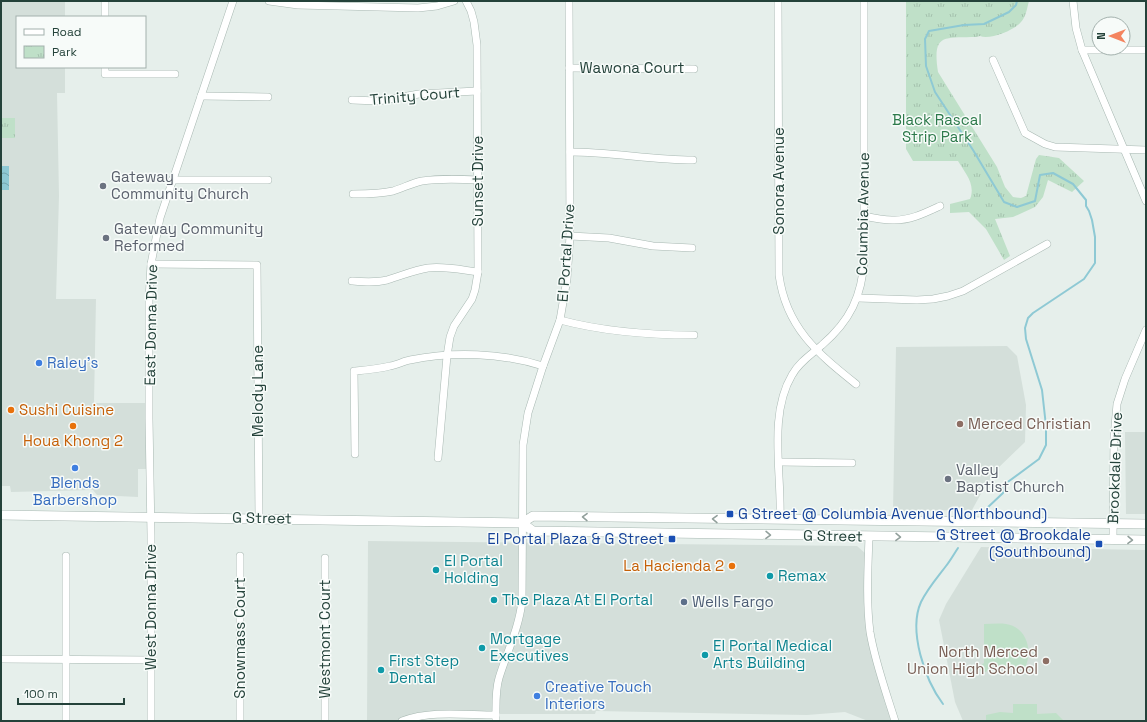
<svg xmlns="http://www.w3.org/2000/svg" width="1147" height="722" viewBox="0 0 1147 722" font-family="'Space Grotesk',sans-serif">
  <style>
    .built { fill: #d4dfda }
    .park { fill: url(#park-tufts) }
    .pitch { fill: #bfe0c8 }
    .water { fill: url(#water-waves) }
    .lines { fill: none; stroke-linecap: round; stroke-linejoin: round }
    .stream { stroke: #8ec9d4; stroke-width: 2 }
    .minor-casing { stroke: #a8b8b2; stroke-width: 8 }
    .tertiary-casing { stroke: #a8b8b2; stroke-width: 10 }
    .minor { stroke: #fff; stroke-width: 7 }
    .tertiary { stroke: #fff; stroke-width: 9 }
    .oneway { stroke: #92a09c }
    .worship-dot { fill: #6b7280; stroke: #f7fbf9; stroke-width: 1.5 }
    .shop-dot { fill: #3f7fe0; stroke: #f7fbf9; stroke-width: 1.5 }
    .food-dot { fill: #e8710a; stroke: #f7fbf9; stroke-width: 1.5 }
    .education-dot { fill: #8d6e63; stroke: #f7fbf9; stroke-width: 1.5 }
    .transit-dot { fill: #1a4fb4; stroke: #f7fbf9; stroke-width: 1.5 }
    .culture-dot { fill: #0f9aa8; stroke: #f7fbf9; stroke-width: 1.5 }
    .service-dot { fill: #5c6f8a; stroke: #f7fbf9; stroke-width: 1.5 }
    .labels { text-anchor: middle; stroke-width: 3; stroke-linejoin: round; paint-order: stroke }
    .street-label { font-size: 15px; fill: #24423a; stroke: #f7fbf9 }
    .park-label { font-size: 15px; fill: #2d7a4b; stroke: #f7fbf9 }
    .worship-label { font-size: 15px; fill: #5b616d; stroke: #f7fbf9; text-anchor: start }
    .shop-label { font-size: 15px; fill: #366cbe; stroke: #f7fbf9; text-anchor: start }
    .food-label { font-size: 15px; fill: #c56008; stroke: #f7fbf9; text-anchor: start }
    .education-label { font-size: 15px; fill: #785e54; stroke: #f7fbf9; text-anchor: start }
    .transit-label { font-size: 15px; fill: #164399; stroke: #f7fbf9; text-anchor: end }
    .culture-label { font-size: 15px; fill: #0d838f; stroke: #f7fbf9; text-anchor: start }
    .service-label { font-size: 15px; fill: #4e5e75; stroke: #f7fbf9; text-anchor: start }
  </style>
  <defs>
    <pattern id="park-tufts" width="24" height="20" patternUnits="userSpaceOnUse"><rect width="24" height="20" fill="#bfe0c8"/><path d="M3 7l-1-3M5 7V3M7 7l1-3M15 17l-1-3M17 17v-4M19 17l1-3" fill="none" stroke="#a4c1ad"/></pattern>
    <pattern id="water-waves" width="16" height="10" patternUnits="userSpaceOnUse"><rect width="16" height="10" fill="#8ec9d4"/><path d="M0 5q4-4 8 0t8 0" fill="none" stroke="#74a5ad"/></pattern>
  </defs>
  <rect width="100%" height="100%" fill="#e6efeb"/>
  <!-- built -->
  <g class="built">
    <polygon points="1,1 65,1 65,17 17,17 17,67 65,67 65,93 57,93 59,196 56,299 96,299 94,403 146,403 147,469 138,469 138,497 97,495 93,490 11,492 10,486 1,486"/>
    <polygon points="1007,346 1017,356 1026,405 1025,442 996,470 983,490 972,510 893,511 896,347"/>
    <polygon points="1125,432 1146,432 1146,514 1126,514"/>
    <polygon points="368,541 857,546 866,554 868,638 891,721 868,721 845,712 807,715 596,711 595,714 481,714 425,717 412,721 367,721"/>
    <polygon points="981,547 1146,550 1146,721 963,721 955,702 939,620 946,604"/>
  </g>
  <!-- park -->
  <g class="park">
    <path d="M906,1H1029C1027,8 1026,17 1021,22C1015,30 990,40 980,36L976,37C944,38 932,33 938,72L997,167L1005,187L1013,197L1021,198L1026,196L1036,159L1039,155L1059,158L1084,181L1072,192L1048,180L1043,197L1035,207L1013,217L995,219L1010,256L1004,260L986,229L969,212L950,213V204L970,199C976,184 965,173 958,161H913L906,149Z"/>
    <rect x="1" y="118" width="14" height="20"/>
  </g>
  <!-- pitch -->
  <g class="pitch">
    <path d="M984,624C991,624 999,623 1006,624C1027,627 1033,651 1025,668H989L986,672L980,671V666L984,663Z"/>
    <polygon points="1013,704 1037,704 1037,714 1056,713 1064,721 986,721 986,715 1000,712 1013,713"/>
  </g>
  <!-- water -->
  <rect class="water" x="1" y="166" width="8" height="24"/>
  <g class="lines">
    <!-- stream -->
    <g class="stream">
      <polyline points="986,509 1003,493 1003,488 1005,484 1039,459 1046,445 1046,426 1042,390 1026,339 1025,328 1028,318 1033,313 1084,279 1095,263 1095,237 1092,220 1089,211 1086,206 1086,200 1073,184 1053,173 1040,175 1035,201 1017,207 1004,202 973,150 935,92 926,66 925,39 929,31 964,25 984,24 1009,12 1016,5 1017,1"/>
      <path d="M943,704C925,680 908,631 921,602C928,588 937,578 946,566C950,561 954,554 958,548"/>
    </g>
    <defs>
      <g id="minor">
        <polyline points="269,1 298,5 418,8 437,6 454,1"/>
        <path d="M778,1L779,275C786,327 817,353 856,384"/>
        <polyline points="1073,1 1076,28 1082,50 1146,201"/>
        <polyline points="105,17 105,1"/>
        <polyline points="1082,50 1146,50"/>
        <polyline points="993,60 1025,133 1045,144 1055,147 1146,150"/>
        <polyline points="105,67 105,74 175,74"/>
        <polyline points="569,68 694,69"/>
        <polyline points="201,96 268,97"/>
        <polyline points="352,100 378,101 419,94 477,91"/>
        <path d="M570,152C611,152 652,160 693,160"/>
        <polyline points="172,180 268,180"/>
        <path d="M353,194C367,194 380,194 393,191C403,188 412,183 422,181C441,178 459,179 478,180"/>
        <path d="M864,216C873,218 883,220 892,220C909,221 925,213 940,206"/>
        <polyline points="570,236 609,238 653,246 692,248"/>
        <polyline points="151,264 257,265 259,518"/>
        <path d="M352,281C364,282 375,283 387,280C401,276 414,270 428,268C445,266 462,270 478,272"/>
        <polyline points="858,298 917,300 933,299 948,296 963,291 1047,244"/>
        <path d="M560,320C605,332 649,335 694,335"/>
        <path d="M355,454L354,371C366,370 379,369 390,366C397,365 404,361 410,360C453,351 502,353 543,366"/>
        <polyline points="438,458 447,356 450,337 454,326 472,299 475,290 478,272 477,45 474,22 471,11 466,1"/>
        <polyline points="779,462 852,463"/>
        <path d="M780,519C782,474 768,415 792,375C799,362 812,354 822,345C850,321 862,296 864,260V1"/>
        <path d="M869,536C868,567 866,601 870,632C875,662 886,692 895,721"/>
        <polyline points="1113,540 1114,437 1117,404 1125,379 1146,330"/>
        <polyline points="66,556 66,721"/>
        <polyline points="240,556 240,721"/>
        <polyline points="325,558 325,721"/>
        <polyline points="1,659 151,660"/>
        <polyline points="151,721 151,535 149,419 149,300 151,264 160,218 233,1"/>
        <path d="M402,721C431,710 465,715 496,715"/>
        <path d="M496,721C496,707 495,691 499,678C507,652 519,628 522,601L523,445L528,413L543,366L560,320L567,279L570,236L569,1"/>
      </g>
      <g id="tertiary">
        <polyline points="1,515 522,523 533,516 1146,524"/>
        <polyline points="522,523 533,531 1146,540"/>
      </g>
    </defs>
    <!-- minor casing -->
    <use href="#minor" class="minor-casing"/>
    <!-- tertiary casing -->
    <use href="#tertiary" class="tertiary-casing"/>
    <!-- minor -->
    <use href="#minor" class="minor"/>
    <!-- tertiary -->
    <use href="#tertiary" class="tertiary"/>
  </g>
  <!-- one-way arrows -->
  <defs><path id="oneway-chevron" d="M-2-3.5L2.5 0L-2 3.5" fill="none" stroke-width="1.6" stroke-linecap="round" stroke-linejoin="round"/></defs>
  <g class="oneway">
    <use href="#oneway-chevron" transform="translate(585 517) rotate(-179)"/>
    <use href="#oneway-chevron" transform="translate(715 519) rotate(-179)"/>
    <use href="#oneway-chevron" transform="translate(768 535) rotate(1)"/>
    <use href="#oneway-chevron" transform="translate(898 537) rotate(1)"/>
    <use href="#oneway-chevron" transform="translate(1130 540) rotate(1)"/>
  </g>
  <!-- markers -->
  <g class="worship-dot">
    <circle cx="103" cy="186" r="4"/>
    <circle cx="106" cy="238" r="4"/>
    <circle cx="948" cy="479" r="4"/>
  </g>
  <g class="shop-dot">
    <circle cx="39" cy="363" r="4"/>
    <circle cx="75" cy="468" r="4"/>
    <circle cx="537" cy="696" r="4"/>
  </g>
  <g class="food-dot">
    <circle cx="11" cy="410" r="4"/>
    <circle cx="73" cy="426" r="4"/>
    <circle cx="732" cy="566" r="4"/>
  </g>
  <g class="education-dot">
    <circle cx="960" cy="424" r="4"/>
    <circle cx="1046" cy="661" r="4"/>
  </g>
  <g class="transit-dot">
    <rect x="726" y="510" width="8" height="8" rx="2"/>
    <rect x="668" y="535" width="8" height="8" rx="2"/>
    <rect x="1095" y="540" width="8" height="8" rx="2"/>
  </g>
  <g class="culture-dot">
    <circle cx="436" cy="570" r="4"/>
    <circle cx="770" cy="576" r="4"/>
    <circle cx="494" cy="600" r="4"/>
    <circle cx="482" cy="648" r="4"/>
    <circle cx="705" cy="655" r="4"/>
    <circle cx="381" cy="670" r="4"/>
  </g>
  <circle class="service-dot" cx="684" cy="602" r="4"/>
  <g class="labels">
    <!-- street labels -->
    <g class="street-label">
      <text x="632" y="73">Wawona Court</text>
      <text transform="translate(415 96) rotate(-5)" y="5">Trinity Court</text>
      <text transform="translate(478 181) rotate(-90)" y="5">Sunset Drive</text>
      <text transform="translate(779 181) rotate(-90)" y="5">Sonora Avenue</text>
      <text transform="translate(863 214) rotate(-89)" y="5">Columbia Avenue</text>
      <text transform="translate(566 253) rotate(-86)" y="5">El Portal Drive</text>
      <text transform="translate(151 325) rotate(-89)" y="5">East Donna Drive</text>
      <text transform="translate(258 391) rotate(-90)" y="5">Melody Lane</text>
      <text transform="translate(1115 468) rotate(-88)" y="5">Brookdale Drive</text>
      <text transform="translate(262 518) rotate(1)" y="5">G Street</text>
      <text transform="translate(833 536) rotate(1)" y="5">G Street</text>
      <text transform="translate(151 607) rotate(-90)" y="5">West Donna Drive</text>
      <text transform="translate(240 638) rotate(-90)" y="5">Snowmass Court</text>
      <text transform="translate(325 639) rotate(-90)" y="5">Westmont Court</text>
    </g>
    <!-- park labels -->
    <g class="park-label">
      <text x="937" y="125">Black Rascal<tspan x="937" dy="17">Strip Park</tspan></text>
    </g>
    <!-- worship labels -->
    <g class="worship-label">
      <text x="111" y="182">Gateway<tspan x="111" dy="17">Community Church</tspan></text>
      <text x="114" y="234">Gateway Community<tspan x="114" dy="17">Reformed</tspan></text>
      <text x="956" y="475">Valley<tspan x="956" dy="17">Baptist Church</tspan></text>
    </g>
    <!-- shop labels -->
    <g class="shop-label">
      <text x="47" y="368">Raley's</text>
      <text x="75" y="488" text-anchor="middle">Blends<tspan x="75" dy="17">Barbershop</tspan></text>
      <text x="545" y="692">Creative Touch<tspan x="545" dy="17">Interiors</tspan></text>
    </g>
    <!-- food labels -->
    <g class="food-label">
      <text x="19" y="415">Sushi Cuisine</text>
      <text x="73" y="446" text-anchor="middle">Houa Khong 2</text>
      <text x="724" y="571" text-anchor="end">La Hacienda 2</text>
    </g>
    <!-- education labels -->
    <g class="education-label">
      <text x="968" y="429">Merced Christian</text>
      <text x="1038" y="657" text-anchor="end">North Merced<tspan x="1038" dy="17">Union High School</tspan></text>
    </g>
    <!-- transit labels -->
    <g class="transit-label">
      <text x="738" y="519" text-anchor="start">G Street @ Columbia Avenue (Northbound)</text>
      <text x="1091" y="540">G Street @ Brookdale<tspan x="1091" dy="17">(Southbound)</tspan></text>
      <text x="664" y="544">El Portal Plaza &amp; G Street</text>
    </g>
    <!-- culture labels -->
    <g class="culture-label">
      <text x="444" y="566">El Portal<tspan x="444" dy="17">Holding</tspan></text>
      <text x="778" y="581">Remax</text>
      <text x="502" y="605">The Plaza At El Portal</text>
      <text x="490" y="644">Mortgage<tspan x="490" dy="17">Executives</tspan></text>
      <text x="713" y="651">El Portal Medical<tspan x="713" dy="17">Arts Building</tspan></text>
      <text x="389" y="666">First Step<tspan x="389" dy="17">Dental</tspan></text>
    </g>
    <!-- service labels -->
    <g class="service-label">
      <text x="692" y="607">Wells Fargo</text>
    </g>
  </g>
  <!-- border -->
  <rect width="1147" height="722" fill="none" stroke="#24423a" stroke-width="4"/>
  <!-- legend -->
  <rect x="16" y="16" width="130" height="52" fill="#f7fbf9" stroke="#a3b1ad"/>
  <rect x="24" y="29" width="20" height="6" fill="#ffffff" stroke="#a3b1ad"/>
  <text x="52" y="36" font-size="12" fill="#24423a">Road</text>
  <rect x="24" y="46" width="20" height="12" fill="url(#park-tufts)" stroke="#a3b1ad"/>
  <text x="52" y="56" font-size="12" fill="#24423a">Park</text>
  <!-- north arrow -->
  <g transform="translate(1111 36) rotate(270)"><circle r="19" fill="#f7fbf9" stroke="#a3b1ad"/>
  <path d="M0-3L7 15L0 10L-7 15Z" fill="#f4845f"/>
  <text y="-6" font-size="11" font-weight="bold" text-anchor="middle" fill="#24423a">N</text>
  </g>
  <!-- scale -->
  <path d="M18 698v6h106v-6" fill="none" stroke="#24423a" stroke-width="2"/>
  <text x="24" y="698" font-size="12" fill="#24423a" stroke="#f7fbf9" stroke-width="3" paint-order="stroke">100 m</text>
</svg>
